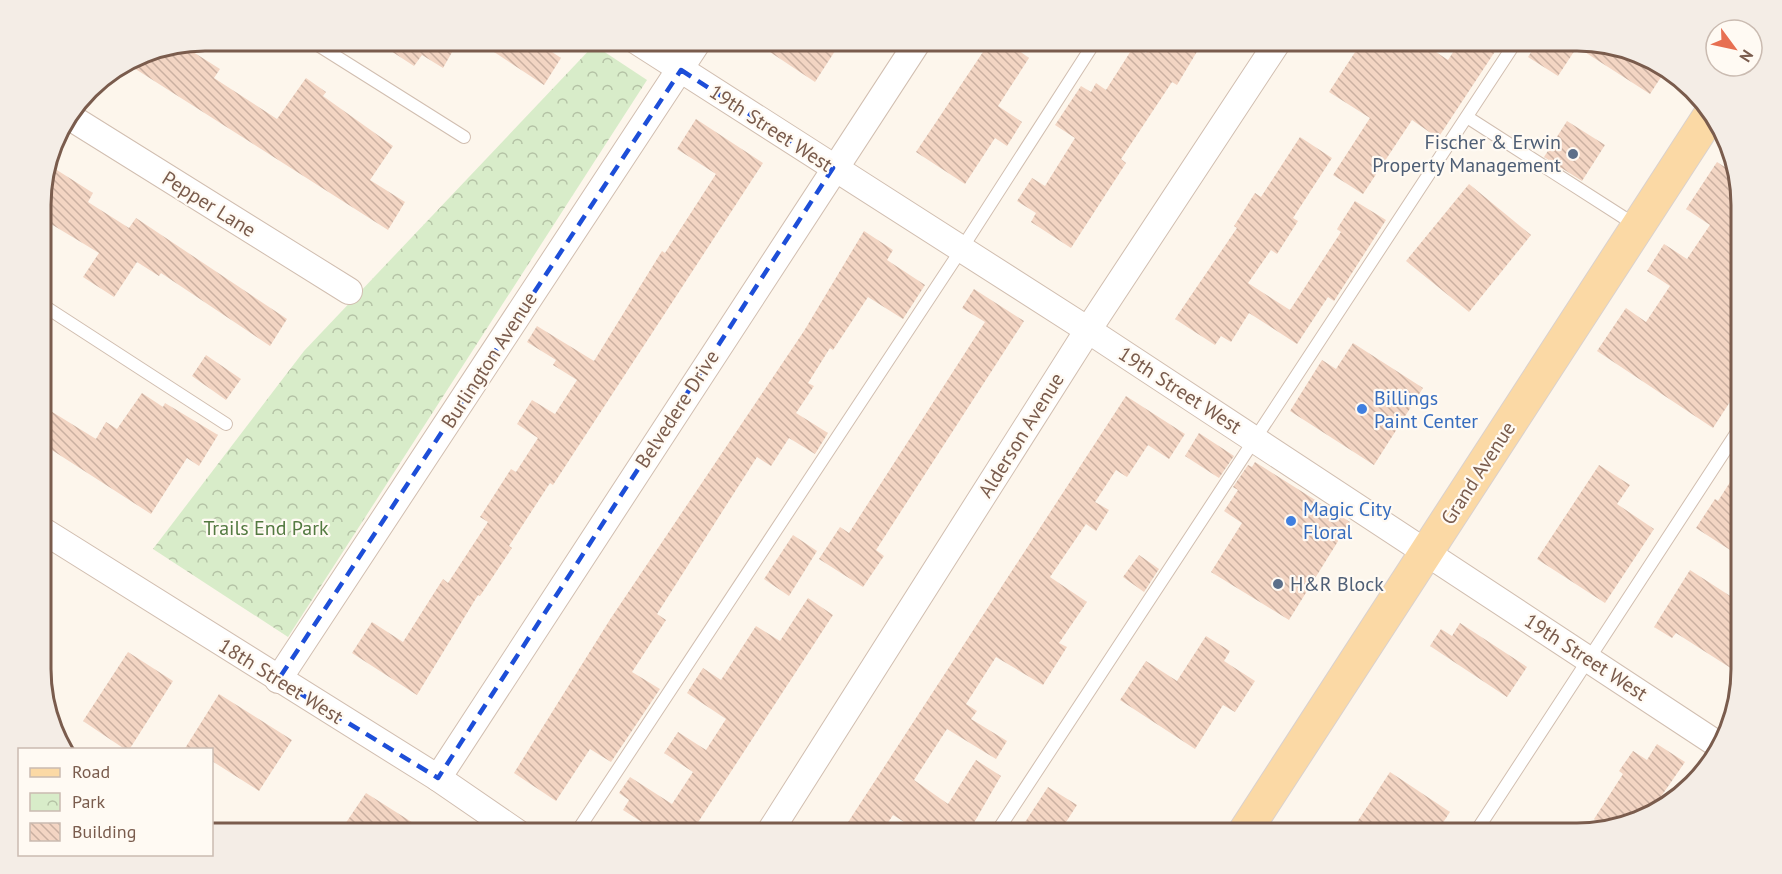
<svg xmlns="http://www.w3.org/2000/svg" width="1782" height="874" viewBox="0 0 1782 874" font-family="'PT Sans',sans-serif">
  <style>
    .park { fill: url(#park-crowns) }
    .building { fill: url(#building-back-hatch) }
    .lines { fill: none; stroke-linecap: round; stroke-linejoin: round }
    .service-casing { stroke: #d1beb0; stroke-width: 14 }
    .minor-casing { stroke: #d1beb0; stroke-width: 28 }
    .primary-casing { stroke: #dad1cd; stroke-width: 35 }
    .service { stroke: #fff; stroke-width: 12 }
    .minor { stroke: #fff; stroke-width: 26 }
    .primary { stroke: #fbd9a5; stroke-width: 33 }
    .marked { fill: none; stroke: #1d4ed8; stroke-width: 4.5; stroke-dasharray: 12 8; stroke-linejoin: round }
    .service-dot { fill: #5c6f8a; stroke: #fffaf3; stroke-width: 2 }
    .shop-dot { fill: #3f7fe0; stroke: #fffaf3; stroke-width: 2 }
    .labels { text-anchor: middle; stroke-width: 4.5; stroke-linejoin: round; paint-order: stroke }
    .street-label { font-size: 20px; fill: #7a5c4d; stroke: #fffaf3 }
    .service-label { font-size: 20px; fill: #4e5e75; stroke: #fffaf3; text-anchor: end }
    .shop-label { font-size: 20px; fill: #366cbe; stroke: #fffaf3; text-anchor: start }
    .park-label { font-size: 20px; fill: #537a41; stroke: #fffaf3 }
    .rim { fill: none; stroke: #7a5c4d; stroke-width: 3 }
  </style>
  <defs>
    <pattern id="park-crowns" width="20" height="18" patternUnits="userSpaceOnUse" patternTransform="scale(1.5)"><rect width="20" height="18" fill="#d8ecc9"/><path d="M2 6a3 3 0 1 1 6 0M12 15a3 3 0 1 1 6 0" fill="none" stroke="#b4c2a5"/></pattern>
    <pattern id="building-back-hatch" width="6" height="6" patternUnits="userSpaceOnUse" patternTransform="scale(1.5)"><rect width="6" height="6" fill="#f3d5c3"/><path d="M-1 5l2 2M0 0l6 6M5-1l2 2" fill="none" stroke="#cab0a1"/></pattern>
  </defs>
  <rect width="100%" height="100%" fill="#fdf6ec"/>
  <!-- park -->
  <polygon class="park" points="594,45 647,80 288,637 153,549 304,351"/>
  <!-- building -->
  <g class="building">
    <polygon points="374,40 459,40 443,68 422,55 414,66"/>
    <polygon points="476,40 534,40 561,58 544,85"/>
    <polygon points="752,40 819,40 835,51 815,82"/>
    <polygon points="991,40 1024,40 1018,50 1029,58 998,106 1022,122 1007,146 995,138 965,184 916,152"/>
    <polygon points="1154,40 1204,40 1177,85 1172,82 1121,159 1126,163 1071,248 1031,222 1036,213 1017,201 1032,178 1045,186 1075,138 1055,125 1081,86 1091,92 1096,83 1106,90 1134,46 1146,53"/>
    <polygon points="1363,40 1418,40 1448,60 1461,40 1487,40 1498,47 1438,138 1412,120 1363,194 1333,175 1370,118 1329,92"/>
    <polygon points="1539,40 1577,40 1649,57 1665,71 1650,94 1577,47 1558,76 1528,57"/>
    <polygon points="182,45 220,69 214,78 277,119 306,78 326,92 323,96 393,146 370,180 405,202 388,230 126,63 143,53"/>
    <polygon points="696,119 763,163 553,485 550,483 509,546 512,548 480,596 478,595 417,695 352,653 372,622 403,642 443,579 448,583 488,522 480,517 511,469 516,472 538,438 517,424 532,400 555,414 577,380 553,365 556,360 527,342 537,326 594,361 662,251 665,253 716,174 677,149"/>
    <polygon points="1567,121 1605,145 1582,181 1544,157"/>
    <polygon points="1300,137 1332,158 1293,218 1298,221 1277,254 1271,250 1248,283 1290,310 1341,232 1337,229 1355,201 1386,220 1334,301 1328,297 1297,344 1249,313 1231,342 1221,336 1215,345 1175,319 1237,228 1234,226 1255,193 1261,197"/>
    <polygon points="1717,162 1737,175 1740,184 1741,385 1713,428 1597,351 1626,308 1646,322 1670,286 1647,271 1664,244 1687,259 1710,225 1686,209"/>
    <polygon points="49,165 93,193 88,202 129,228 136,218 287,319 270,346 161,273 159,276 137,262 114,297 83,277 99,253 41,218 41,194"/>
    <polygon points="1469,184 1531,235 1469,312 1406,261"/>
    <polygon points="864,231 893,250 887,260 925,285 903,319 868,297 833,350 830,348 808,383 814,386 796,413 828,433 815,454 789,438 771,466 757,457 657,614 666,620 632,672 660,689 611,762 590,749 556,801 514,773 611,618 804,331"/>
    <polygon points="974,289 1024,321 876,550 884,556 863,587 819,559 840,527 849,533 985,322 962,308"/>
    <polygon points="1353,343 1423,388 1374,465 1290,411 1322,360 1336,369"/>
    <polygon points="206,355 241,379 226,400 192,376"/>
    <polygon points="142,393 163,407 165,403 218,435 199,466 187,458 151,514 41,443 41,405 96,439 106,422 117,429"/>
    <polygon points="1126,396 1185,434 1169,459 1148,445 1127,477 1116,470 1095,502 1109,510 1096,531 1086,524 1050,577 1087,602 1059,643 1067,647 1043,685 996,657 966,704 977,711 971,719 1007,741 996,759 947,729 914,780 948,804 976,760 1001,776 975,821 967,833 922,833 893,815 881,833 841,833"/>
    <polygon points="1199,433 1234,456 1219,478 1185,456"/>
    <polygon points="1255,462 1350,522 1289,620 1211,572 1242,523 1224,511 1238,490 1233,487 1248,465 1252,467"/>
    <polygon points="1599,465 1630,485 1617,504 1654,529 1605,603 1537,559"/>
    <polygon points="1741,465 1741,557 1696,528 1715,499 1718,501"/>
    <polygon points="793,535 817,551 789,596 764,579"/>
    <polygon points="1139,555 1159,569 1144,592 1123,577"/>
    <polygon points="1690,570 1741,603 1740,674 1676,633 1672,638 1654,627"/>
    <polygon points="808,598 833,615 691,833 659,833 623,810 629,800 619,793 630,777 672,804 693,772 664,753 678,732 706,750 726,719 687,693 703,668 721,680 756,626 780,641"/>
    <polygon points="1460,623 1527,667 1507,697 1430,646 1441,629 1452,636"/>
    <polygon points="1206,636 1230,651 1224,661 1255,681 1235,712 1223,705 1195,749 1120,700 1146,661 1177,681"/>
    <polygon points="128,652 173,681 129,750 126,750 83,721"/>
    <polygon points="219,694 292,740 259,791 212,761 212,750 184,750"/>
    <polygon points="1657,744 1685,762 1651,811 1606,827 1594,819 1623,774 1619,771 1633,751 1647,760"/>
    <polygon points="1390,772 1450,812 1436,833 1350,833"/>
    <polygon points="1048,787 1077,805 1059,833 1018,833"/>
    <polygon points="366,793 429,833 339,833"/>
  </g>
  <g class="lines">
    <defs>
      <g id="service">
        <polyline points="310,40 464,137"/>
        <polyline points="1467,117 1637,226"/>
        <polyline points="41,304 226,424"/>
        <polyline points="576,833 955,259 1096,40"/>
        <polyline points="996,833 1517,40"/>
        <polyline points="1475,833 1741,426"/>
      </g>
      <g id="minor">
        <polyline points="635,40 1088,330 1720,746"/>
        <polyline points="70,117 349,291"/>
        <polyline points="42,530 438,778 518,833"/>
        <polyline points="278,680 699,40"/>
        <polyline points="438,778 919,40"/>
        <polyline points="769,833 1088,330 1279,40"/>
      </g>
      <polyline id="primary" points="1244,833 1712,112"/>
    </defs>
    <!-- service casing -->
    <use href="#service" class="service-casing"/>
    <!-- minor casing -->
    <use href="#minor" class="minor-casing"/>
    <!-- primary casing -->
    <use href="#primary" class="primary-casing"/>
    <!-- service -->
    <use href="#service" class="service"/>
    <!-- minor -->
    <use href="#minor" class="minor"/>
    <!-- primary -->
    <use href="#primary" class="primary"/>
  </g>
  <!-- marked area -->
  <path class="marked" d="M681,70L833,168L438,778L278,680Z"/>
  <!-- markers -->
  <g class="service-dot">
    <circle cx="1573" cy="154" r="6"/>
    <circle cx="1278" cy="584" r="6"/>
  </g>
  <g class="shop-dot">
    <circle cx="1362" cy="409" r="6"/>
    <circle cx="1291" cy="521" r="6"/>
  </g>
  <g class="labels">
    <!-- street labels -->
    <g class="street-label">
      <text transform="translate(771 128) rotate(33)" y="7">19th Street West</text>
      <text transform="translate(209 204) rotate(32)" y="7">Pepper Lane</text>
      <text transform="translate(489 360) rotate(-57)" y="7">Burlington Avenue</text>
      <text transform="translate(1180 390) rotate(33)" y="7">19th Street West</text>
      <text transform="translate(677 409) rotate(-57)" y="7">Belvedere Drive</text>
      <text transform="translate(1021 435) rotate(-58)" y="7">Alderson Avenue</text>
      <text transform="translate(1478 473) rotate(-57)" y="7">Grand Avenue</text>
      <text transform="translate(1586 657) rotate(33)" y="7">19th Street West</text>
      <text transform="translate(281 681) rotate(32)" y="7">18th Street West</text>
    </g>
    <!-- service labels -->
    <g class="service-label">
      <text x="1561" y="149">Fischer &amp; Erwin<tspan x="1561" dy="23">Property Management</tspan></text>
      <text x="1290" y="591" text-anchor="start">H&amp;R Block</text>
    </g>
    <!-- shop labels -->
    <g class="shop-label">
      <text x="1374" y="405">Billings<tspan x="1374" dy="23">Paint Center</tspan></text>
      <text x="1303" y="516">Magic City<tspan x="1303" dy="23">Floral</tspan></text>
    </g>
    <!-- park labels -->
    <g class="park-label">
      <text x="266" y="535">Trails End Park</text>
    </g>
  </g>
  <!-- crop -->
  <path d="M0 0H1782V874H0ZM205 51H1577A154 154 0 0 1 1731 205V669A154 154 0 0 1 1577 823H205A154 154 0 0 1 51 669V205A154 154 0 0 1 205 51Z" fill="#f4ede6" fill-rule="evenodd"/>
  <path class="rim" d="M205 51H1577A154 154 0 0 1 1731 205V669A154 154 0 0 1 1577 823H205A154 154 0 0 1 51 669V205A154 154 0 0 1 205 51Z"/>
  <!-- legend -->
  <rect x="18" y="748" width="195" height="108" fill="#fffaf3" stroke="#cabbb1" stroke-width="1.5"/>
  <rect x="30" y="768" width="30" height="9" fill="#fbd9a5" stroke="#cabbb1" stroke-width="1.5"/>
  <text x="72" y="778" font-size="18" fill="#7a5c4d">Road</text>
  <rect x="30" y="793" width="30" height="18" fill="url(#park-crowns)" stroke="#cabbb1" stroke-width="1.5"/>
  <text x="72" y="808" font-size="18" fill="#7a5c4d">Park</text>
  <rect x="30" y="823" width="30" height="18" fill="url(#building-back-hatch)" stroke="#cabbb1" stroke-width="1.5"/>
  <text x="72" y="838" font-size="18" fill="#7a5c4d">Building</text>
  <!-- north arrow -->
  <g transform="translate(1734 48) rotate(123)"><circle r="28" fill="#fffaf3" stroke="#cabbb1" stroke-width="1.5"/>
  <path d="M0-4.5L10 22L0 15L-10 22Z" fill="#e76f51"/>
  <text y="-9" font-size="16" font-weight="bold" text-anchor="middle" fill="#7a5c4d">N</text>
  </g>
</svg>
